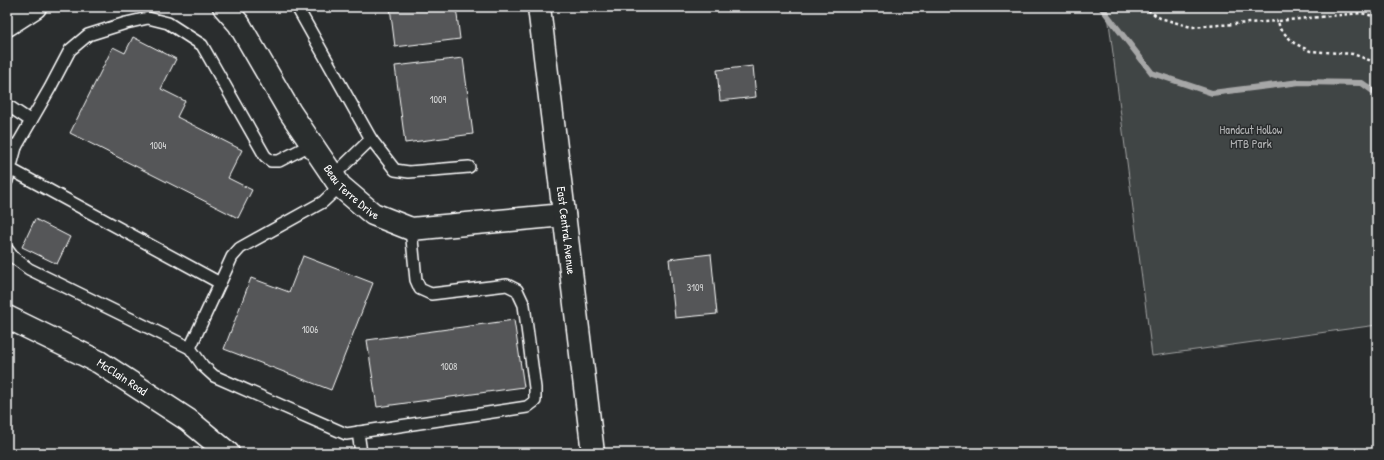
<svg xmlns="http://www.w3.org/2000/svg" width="1384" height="460" viewBox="0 0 1384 460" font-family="'Patrick Hand',sans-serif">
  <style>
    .green { fill: #414445; stroke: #a0a2a2 }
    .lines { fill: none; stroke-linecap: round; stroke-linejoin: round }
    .stream { stroke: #a6a7a7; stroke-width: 6 }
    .building { fill: #555758; stroke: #fff }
    .service-casing { stroke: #fff; stroke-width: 14 }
    .minor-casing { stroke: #fff; stroke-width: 25 }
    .secondary-casing { stroke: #fff; stroke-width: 25 }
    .path { stroke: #fff; stroke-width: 2.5; stroke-dasharray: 3 3; stroke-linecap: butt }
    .service { stroke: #2a2d2e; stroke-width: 11 }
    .minor { stroke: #2a2d2e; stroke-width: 22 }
    .secondary { stroke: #2a2d2e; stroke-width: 22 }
    .labels { text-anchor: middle; stroke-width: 3; stroke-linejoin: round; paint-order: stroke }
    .number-label { font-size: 10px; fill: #d4d5d5 }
    .park-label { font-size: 12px; fill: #b3b4b5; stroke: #2a2d2e }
    .street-label { font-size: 12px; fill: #fff; stroke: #2a2d2e }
  </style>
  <rect width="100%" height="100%" fill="#2a2d2e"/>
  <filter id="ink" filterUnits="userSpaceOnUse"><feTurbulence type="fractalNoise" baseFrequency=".025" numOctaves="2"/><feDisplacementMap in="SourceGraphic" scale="8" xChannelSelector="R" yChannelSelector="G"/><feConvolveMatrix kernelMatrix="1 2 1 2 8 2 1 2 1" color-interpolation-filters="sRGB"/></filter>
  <g filter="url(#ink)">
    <!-- green -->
    <polygon class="green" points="1107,7 1377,7 1377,325 1152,356"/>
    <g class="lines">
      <!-- stream -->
      <polyline class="stream" points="1101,7 1152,73 1212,93 1300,82 1362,83 1377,94"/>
    </g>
    <!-- building -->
    <g class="building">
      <polygon points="390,7 456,7 460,39 395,47"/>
      <polygon points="133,37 176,59 161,89 185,101 177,117 242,150 228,178 252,190 238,218 70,133 113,47 125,53"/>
      <polygon points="463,58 473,134 405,143 395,66"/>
      <polygon points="753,66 756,97 720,101 717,70"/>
      <polygon points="35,219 70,237 57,264 22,247"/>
      <polygon points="711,254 717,314 675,318 669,259"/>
      <polygon points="303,256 373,283 331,390 224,349 251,278 289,292"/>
      <polygon points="514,320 524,387 377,407 367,340"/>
    </g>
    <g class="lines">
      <defs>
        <g id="service">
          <polyline points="297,7 371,139 395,170 409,172 469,167"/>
          <polyline points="7,105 31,121"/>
          <polyline points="7,143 16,147 50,88 70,50 88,35 126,23 148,18 168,23 202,45 265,156 271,161 279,161 312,144"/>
          <polyline points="10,169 220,283"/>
          <polyline points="333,176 371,139"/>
          <polyline points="7,181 16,147"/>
          <polyline points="7,249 13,257 29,269 190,348 203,366 214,376 346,434 527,407 535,401 535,388 524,305 517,290 507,285 431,294 420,289 416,280 411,229"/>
          <polyline points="190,348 232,257 240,248 323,202 340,186"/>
          <polyline points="358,432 361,453"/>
        </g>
        <g id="minor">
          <path id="s1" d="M224,7L239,24L290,112L340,186L373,214L411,229L564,215"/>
          <polyline points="7,25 35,7"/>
          <path id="s2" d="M7,317L99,362L188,420L228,453"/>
        </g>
        <g id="secondary">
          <path id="s3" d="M539,7L593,453"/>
        </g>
      </defs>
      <!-- service casing -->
      <use href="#service" class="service-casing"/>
      <!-- minor casing -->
      <use href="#minor" class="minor-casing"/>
      <!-- secondary casing -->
      <use href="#secondary" class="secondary-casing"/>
      <!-- path -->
      <g class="path">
        <polyline points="1143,7 1160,18 1191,27 1278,21"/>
        <polyline points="1377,17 1361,13 1278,21 1280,29 1294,43 1310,51 1353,54 1377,63"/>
      </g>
      <!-- service -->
      <use href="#service" class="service"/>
      <!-- minor -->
      <use href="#minor" class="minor"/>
      <!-- secondary -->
      <use href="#secondary" class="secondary"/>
    </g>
  </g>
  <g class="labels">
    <!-- number labels -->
    <g class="number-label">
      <text x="438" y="103">1009</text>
      <text x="158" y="149">1004</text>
      <text x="695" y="291">3109</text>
      <text x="310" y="333">1006</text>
      <text x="449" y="370">1008</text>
    </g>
    <!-- park labels -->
    <g class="park-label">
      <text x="1251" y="134">Handcut Hollow<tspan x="1251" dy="14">MTB Park</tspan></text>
    </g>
    <!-- street labels -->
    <g class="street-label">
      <text dy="4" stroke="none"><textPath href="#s1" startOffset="226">Beau Terre Drive</textPath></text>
      <text dy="4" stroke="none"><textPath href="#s3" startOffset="225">East Central Avenue</textPath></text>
      <text dy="4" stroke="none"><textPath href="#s2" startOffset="130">McClain Road</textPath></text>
    </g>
  </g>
  <!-- margin -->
  <rect width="1384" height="460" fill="none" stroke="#2a2d2e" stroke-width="24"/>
  <rect x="12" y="12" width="1360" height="436" fill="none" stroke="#fff" stroke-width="1.5" filter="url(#ink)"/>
</svg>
